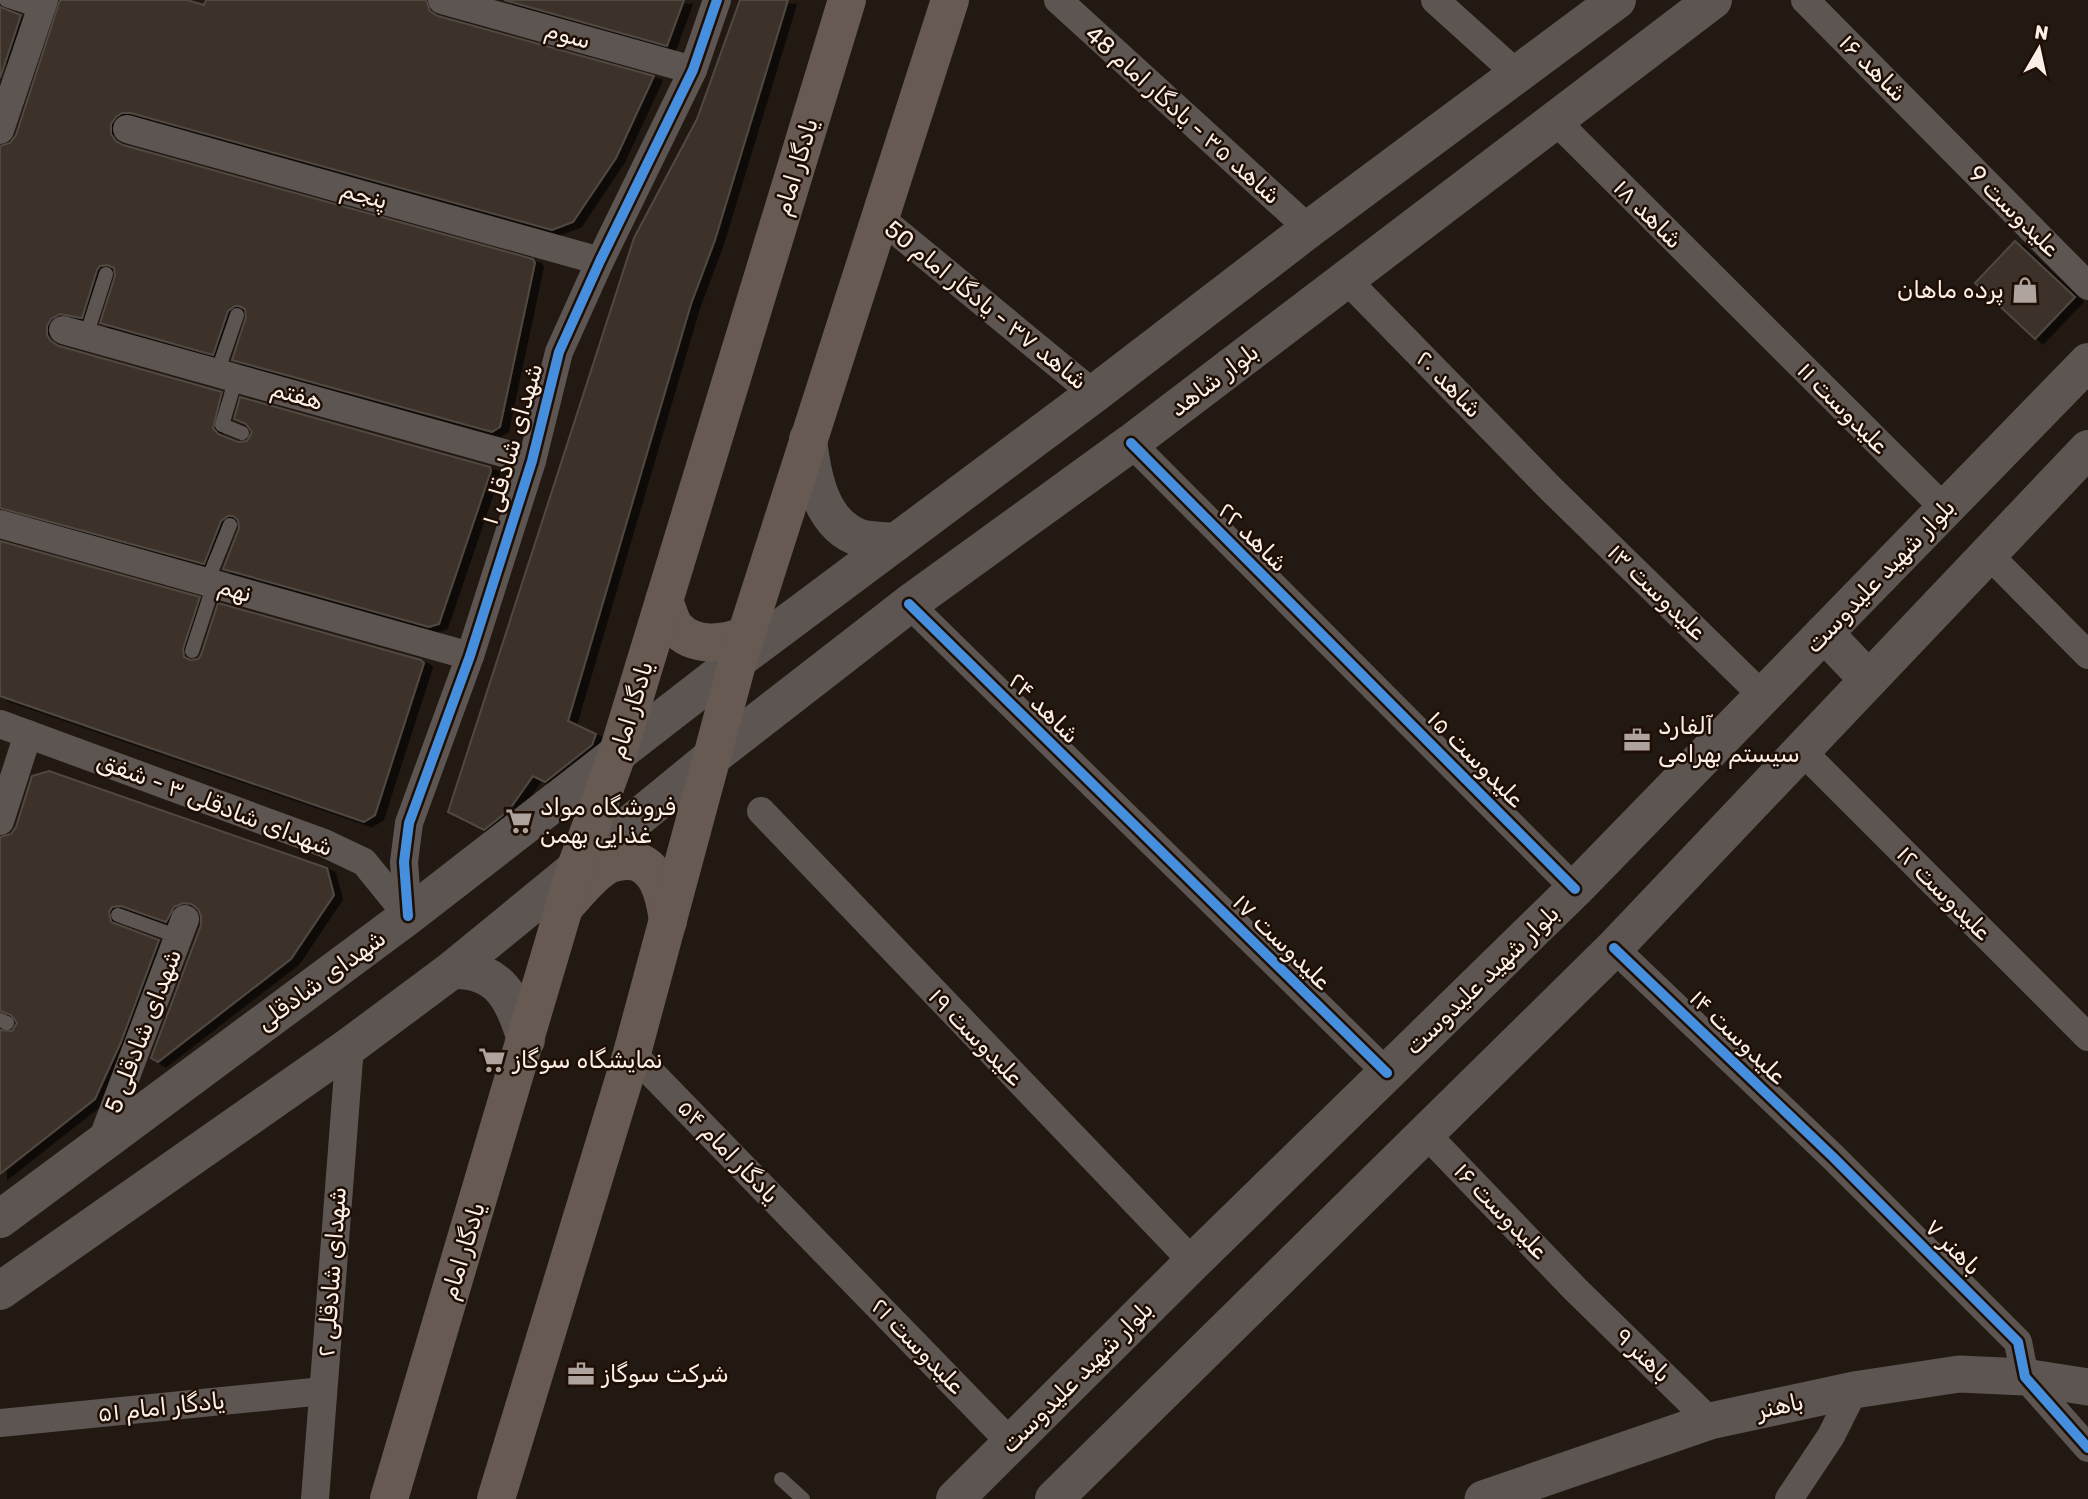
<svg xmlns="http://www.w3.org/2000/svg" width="2088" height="1499" viewBox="0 0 2088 1499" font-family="Rubik,'Noto Sans Arabic',sans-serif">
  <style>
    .building { fill: #3d322b; stroke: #504842; stroke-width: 2; filter: url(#shadow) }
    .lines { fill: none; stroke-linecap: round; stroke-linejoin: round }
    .service { stroke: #5d5551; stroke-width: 14 }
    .minor { stroke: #5d5551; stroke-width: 28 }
    .tertiary { stroke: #5d5551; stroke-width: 37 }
    .secondary { stroke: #5d5551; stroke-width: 38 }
    .primary { stroke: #665a53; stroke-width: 38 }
    .cycleway-casing { stroke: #1e0e04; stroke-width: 15 }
    .cycleway { stroke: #468fdf; stroke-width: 10 }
    .labels { text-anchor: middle; stroke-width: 5; stroke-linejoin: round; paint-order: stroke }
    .street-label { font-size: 24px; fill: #fbefe8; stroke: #1e0e04 }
    .poi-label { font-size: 24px; fill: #fbefe8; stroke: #1e0e04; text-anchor: start }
  </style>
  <defs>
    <filter id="shadow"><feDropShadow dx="8" dy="4.5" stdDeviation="0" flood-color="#0009"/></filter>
  </defs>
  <rect width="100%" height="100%" fill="#221912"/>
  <!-- building -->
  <g class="building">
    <polygon points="60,0 187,0 204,5 206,0 426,0 430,11 438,16 654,76 616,158 573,222 552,230 131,113 122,113 116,117 111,124 111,134 116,141 123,145 533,259 535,263 500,427 492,432 232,360 246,317 245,309 239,306 235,306 228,311 213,355 100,323 115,276 114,268 108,265 100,266 97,270 82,318 60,314 51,319 47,326 47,335 51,341 59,346 222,392 213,428 218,434 238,442 247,441 252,432 246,424 234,419 240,397 490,467 491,471 439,624 429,627 223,569 239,528 238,520 233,516 228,516 221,521 204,564 0,508 0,146 10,143 16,135"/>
    <polygon points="504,0 684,0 667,46"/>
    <polygon points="740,0 788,0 715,240 691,304 568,721 596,734 592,745 545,782 533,776 509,810 484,830 448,812 634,238 697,119"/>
    <polygon points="0,7 21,15 0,78"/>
    <polygon points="2015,241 2075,297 2035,339 1975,283"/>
    <polygon points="0,541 200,597 183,649 184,657 190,660 198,659 201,655 218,603 421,660 424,663 375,815 364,822 0,696"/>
    <polygon points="49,771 327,868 334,895 291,959 158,1062 151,1058 201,925 201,916 198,909 191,904 183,903 174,907 166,922 121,906 112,907 109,912 111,922 159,940 121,1042 95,1099 0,1174 0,1030 12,1031 17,1023 11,1015 0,1011 0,837 11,834 16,827 32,776"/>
  </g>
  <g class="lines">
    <!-- service -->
    <g class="service">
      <polyline points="6,0 40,11"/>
      <polyline points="86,336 106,274"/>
      <polyline points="217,373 237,315"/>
      <polyline points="236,378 222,425 242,433"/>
      <polyline points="207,582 230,525"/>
      <polyline points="192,651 214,584"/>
      <polyline points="118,915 179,937"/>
      <polyline points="0,1020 7,1023"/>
      <polyline points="781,1479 803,1499"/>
    </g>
    <!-- minor -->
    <g class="minor">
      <polyline points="442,0 693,70"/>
      <polyline points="1058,0 1309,229"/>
      <polyline points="1435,0 1518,75"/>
      <polyline points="1805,0 2088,286"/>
      <polyline points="1555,120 1945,509"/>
      <polyline points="127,129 600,261"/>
      <polyline points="0,130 44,0"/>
      <polyline points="879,217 1094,394"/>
      <polyline points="1346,279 1551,489 1763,696"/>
      <polyline points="63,330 532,461"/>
      <polyline points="1131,443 1575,889"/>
      <polyline points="0,524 470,656"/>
      <polyline points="1988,554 2088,655"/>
      <polyline points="909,604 1387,1073"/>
      <polyline points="0,724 324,843 364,862 408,916"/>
      <polyline points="1800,749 2088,1037"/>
      <polyline points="761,811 1193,1262"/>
      <polyline points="0,821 28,734"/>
      <polyline points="408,916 404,862 409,823 470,656 532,461 559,352 600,261 693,70 717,0"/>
      <polyline points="1614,948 1833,1157 2018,1342 2025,1377 2088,1448"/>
      <polyline points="632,1053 1011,1443"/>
      <polyline points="1426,1134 1575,1289 1710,1421"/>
      <polyline points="101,1143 185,919"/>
      <polyline points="0,1423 323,1391"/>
      <polyline points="315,1499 350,1046"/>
      <polyline points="1789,1499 1831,1436 1854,1390"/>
    </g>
    <!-- tertiary -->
    <polyline class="tertiary" points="1483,1499 1710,1421 1854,1390 1959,1374 2025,1377 2088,1387"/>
    <!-- secondary -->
    <g class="secondary">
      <path d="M808,439C812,476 821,527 863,539C873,541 886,541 896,542"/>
      <polyline points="1824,633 1868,679"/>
      <path d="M452,970C500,968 514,1000 526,1040"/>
      <polyline points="0,1219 408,916 738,660 1094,394 1309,229 1617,0"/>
      <polyline points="0,1291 350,1046 452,970 712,757 909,604 1131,443 1713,0"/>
      <polyline points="955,1499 1193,1262 1575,889 2088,362"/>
      <polyline points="1054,1499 1614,948 2088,449"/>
    </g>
    <!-- primary -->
    <g class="primary">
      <path d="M664,601C668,609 670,621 676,628C694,648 724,644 746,635"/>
      <path d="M568,903C580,890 593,873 608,865C612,863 619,862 624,861C657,857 665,898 668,921"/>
      <polyline points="389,1499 576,867 618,752 847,0"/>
      <polyline points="496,1499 632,1053 738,660 950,0"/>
    </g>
    <defs>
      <g id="cycleway">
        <polyline points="1131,443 1575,889"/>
        <polyline points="909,604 1387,1073"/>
        <polyline points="408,916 404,862 409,823 470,656 532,461 559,352 600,261 693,70 717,0"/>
        <polyline points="1614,948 1833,1157 2018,1342 2025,1377 2088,1448"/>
      </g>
    </defs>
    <!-- cycleway casing -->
    <use href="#cycleway" class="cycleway-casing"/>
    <!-- cycleway -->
    <use href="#cycleway" class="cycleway"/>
  </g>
  <!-- icons -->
  <defs>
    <symbol id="shop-bare" viewBox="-9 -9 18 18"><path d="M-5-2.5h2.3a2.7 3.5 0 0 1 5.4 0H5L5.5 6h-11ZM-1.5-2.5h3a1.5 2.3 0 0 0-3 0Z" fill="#afa49d" stroke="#1e0e04" stroke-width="2.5" paint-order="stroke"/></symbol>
    <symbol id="office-bare" viewBox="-9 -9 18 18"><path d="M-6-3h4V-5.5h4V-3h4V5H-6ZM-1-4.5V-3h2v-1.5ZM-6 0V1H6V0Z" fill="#afa49d" stroke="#1e0e04" stroke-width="2.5" paint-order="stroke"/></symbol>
    <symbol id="supermarket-bare" viewBox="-9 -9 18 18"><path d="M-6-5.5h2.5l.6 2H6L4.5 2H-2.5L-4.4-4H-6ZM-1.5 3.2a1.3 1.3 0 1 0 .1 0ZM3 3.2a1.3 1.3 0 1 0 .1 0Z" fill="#afa49d" stroke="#1e0e04" stroke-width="2.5" paint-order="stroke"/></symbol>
  </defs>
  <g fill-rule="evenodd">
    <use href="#shop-bare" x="2006" y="271" width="38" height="38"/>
    <use href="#office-bare" x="1618" y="721" width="38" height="38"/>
    <use href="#supermarket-bare" x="500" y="802" width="38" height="38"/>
    <use href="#supermarket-bare" x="473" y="1041" width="38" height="38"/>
    <use href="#office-bare" x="562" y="1355" width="38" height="38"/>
  </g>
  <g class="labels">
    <!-- street labels -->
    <g class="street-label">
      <text transform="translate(568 35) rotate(16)" y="8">سوم</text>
      <text transform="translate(1873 68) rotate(45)" y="8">شاهد ۱۶</text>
      <text transform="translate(1183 115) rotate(42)" y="8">شاهد ۳۵ - یادگار امام 48</text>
      <text transform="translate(796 167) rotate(-73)" y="8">یادگار امام</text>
      <text transform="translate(364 195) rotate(16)" y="8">پنجم</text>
      <text transform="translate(2014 211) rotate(45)" y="8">علیدوست 9</text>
      <text transform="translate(1648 214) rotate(45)" y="8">شاهد ۱۸</text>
      <text transform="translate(986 305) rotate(39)" y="8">شاهد ۳۷ - یادگار امام 50</text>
      <text transform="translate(1214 380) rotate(-37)" y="8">بلوار شاهد</text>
      <text transform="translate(1449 384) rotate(46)" y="8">شاهد ۲۰</text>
      <text transform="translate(297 395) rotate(16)" y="8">هفتم</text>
      <text transform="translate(1843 408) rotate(45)" y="8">علیدوست ۱۱</text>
      <text transform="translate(512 444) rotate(-74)" y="8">شهدای شادقلی ۱</text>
      <text transform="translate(1253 537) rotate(45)" y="8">شاهد ۲۲</text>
      <text transform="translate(1880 576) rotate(-46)" y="8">بلوار شهید علیدوست</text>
      <text transform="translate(235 590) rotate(16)" y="8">نهم</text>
      <text transform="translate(1657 592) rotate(44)" y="8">علیدوست ۱۳</text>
      <text transform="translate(1044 708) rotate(45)" y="8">شاهد ۲۴</text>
      <text transform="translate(631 710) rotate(-73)" y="8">یادگار امام</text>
      <text transform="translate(1476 759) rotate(45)" y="8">علیدوست ۱۵</text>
      <text transform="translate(215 804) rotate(21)" y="8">شهدای شادقلی ۳ - شفق</text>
      <text transform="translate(1944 893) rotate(45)" y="8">علیدوست ۱۲</text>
      <text transform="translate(1282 942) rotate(44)" y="8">علیدوست ۱۷</text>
      <text transform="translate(321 980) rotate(-36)" y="8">شهدای شادقلی</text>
      <text transform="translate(1482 980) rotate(-44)" y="8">بلوار شهید علیدوست</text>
      <text transform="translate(143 1031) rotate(-69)" y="8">شهدای شادقلی 5</text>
      <text transform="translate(976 1037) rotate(46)" y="8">علیدوست ۱۹</text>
      <text transform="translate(1738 1037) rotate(44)" y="8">علیدوست ۱۴</text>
      <text transform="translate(728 1151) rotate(46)" y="8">یادگار امام ۵۴</text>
      <text transform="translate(1501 1211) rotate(46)" y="8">علیدوست ۱۶</text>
      <text transform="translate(1953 1247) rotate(45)" y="8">باهنر ۷</text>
      <text transform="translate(463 1251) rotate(-73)" y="8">یادگار امام</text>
      <text transform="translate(332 1272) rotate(-86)" y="8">شهدای شادقلی ۲</text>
      <text transform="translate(918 1346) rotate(46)" y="8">علیدوست ۲۱</text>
      <text transform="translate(1643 1355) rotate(44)" y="8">باهنر ۹</text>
      <text transform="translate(1077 1377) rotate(-45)" y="8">بلوار شهید علیدوست</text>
      <text transform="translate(1780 1406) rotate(-12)" y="8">باهنر</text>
      <text transform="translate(161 1407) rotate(-6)" y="8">یادگار امام ۵۱</text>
    </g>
    <!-- poi labels -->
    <g class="poi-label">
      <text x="2004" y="298" text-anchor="end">پرده ماهان</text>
      <text x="1658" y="734">آلفارد<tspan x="1658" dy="28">سیستم بهرامی</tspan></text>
      <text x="540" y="815">فروشگاه مواد<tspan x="540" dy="28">غذایی بهمن</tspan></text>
      <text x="513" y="1068">نمایشگاه سوگاز</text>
      <text x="602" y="1382">شرکت سوگاز</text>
    </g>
  </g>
  <!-- north arrow -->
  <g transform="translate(2039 49) rotate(9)" stroke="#1e0e04" stroke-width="5" paint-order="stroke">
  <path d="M0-5L12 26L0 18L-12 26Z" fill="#fbefe8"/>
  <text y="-10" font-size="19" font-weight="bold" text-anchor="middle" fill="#fbefe8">N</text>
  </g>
</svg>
